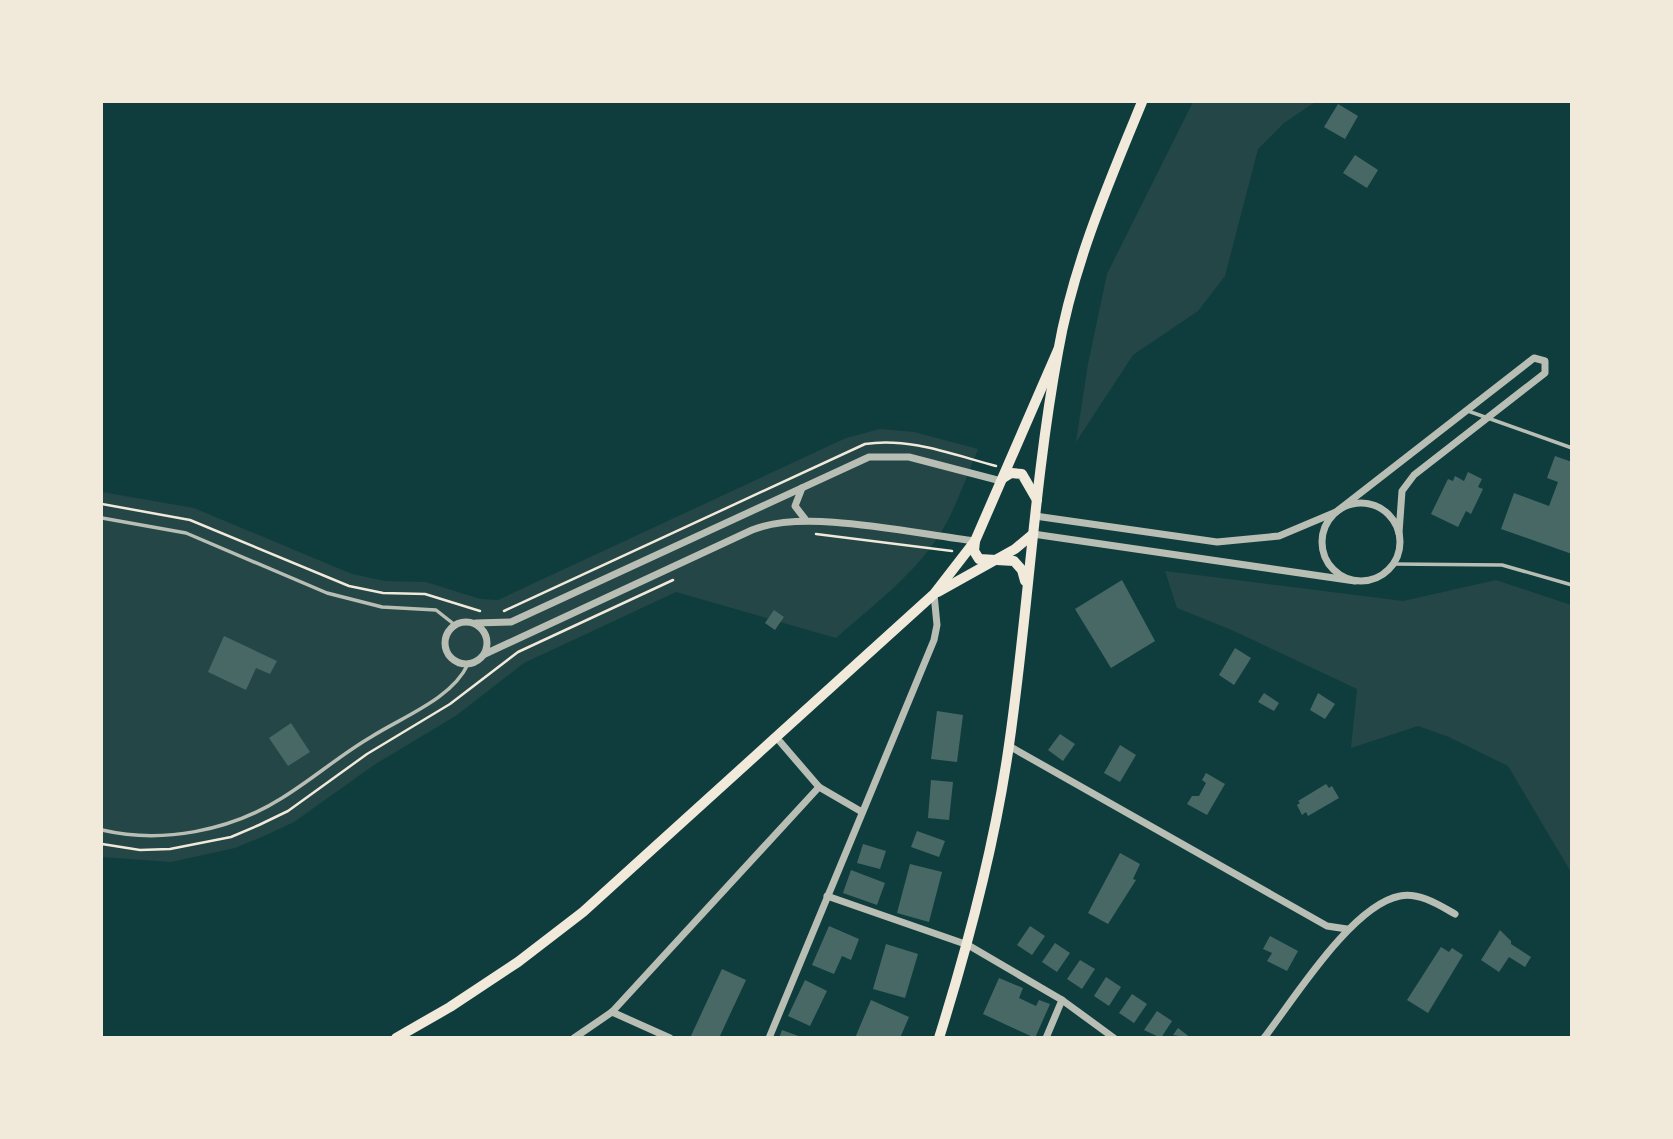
<svg xmlns="http://www.w3.org/2000/svg" width="1673" height="1139" viewBox="0 0 1673 1139" font-family="'Times New Roman',serif">
  <style>
    .green { fill: #244646 }
    .building { fill: #486865 }
    .lines { fill: none; stroke-linecap: round; stroke-linejoin: round }
    .path { stroke: #f1e9da; stroke-width: 2.5 }
    .service { stroke: #b8beb3; stroke-width: 3.5 }
    .minor { stroke: #b8beb3; stroke-width: 7 }
    .secondary { stroke: #f1e9da; stroke-width: 10 }
  </style>
  <rect width="100%" height="100%" fill="#0f3d3e"/>
  <!-- green -->
  <g class="green">
    <polygon points="1193,102 1315,102 1284,123 1258,149 1225,276 1198,311 1133,355 1076,442 1088,364 1107,274"/>
    <path d="M880,429L914,432L978,449C967,475 957,505 943,529C917,573 873,605 836,638L676,592L524,663L457,715L374,765L294,822L264,836L235,848L171,862L102,857V492L194,508L352,574L385,581L426,582L480,599L498,600L846,438Z"/>
    <polygon points="1165,571 1403,601 1496,580 1571,605 1571,872 1508,766 1449,737 1418,726 1351,748 1357,689 1234,631 1177,608"/>
  </g>
  <!-- building -->
  <g class="building">
    <polygon points="1338,104 1358,116 1345,139 1324,127"/>
    <polygon points="1355,155 1378,170 1367,188 1343,173"/>
    <polygon points="1555,456 1572,462 1572,554 1501,529 1514,493 1549,506 1558,482 1547,478"/>
    <polygon points="1468,472 1482,479 1478,487 1483,489 1471,514 1466,511 1458,527 1431,514 1448,479 1453,481 1455,476 1464,481"/>
    <polygon points="1122,580 1155,641 1111,668 1075,609"/>
    <polygon points="774,610 784,617 775,630 765,623"/>
    <polygon points="224,636 277,661 270,674 256,668 246,690 208,672"/>
    <polygon points="1235,648 1251,658 1234,685 1219,675"/>
    <polygon points="1264,693 1279,703 1274,711 1258,702"/>
    <polygon points="1318,693 1335,704 1325,719 1310,710"/>
    <polygon points="937,711 963,715 957,762 931,759"/>
    <polygon points="291,723 310,752 288,766 269,738"/>
    <polygon points="1060,734 1075,744 1063,761 1048,750"/>
    <polygon points="1120,745 1136,755 1120,782 1104,773"/>
    <polygon points="1206,773 1225,784 1207,815 1187,804 1192,796 1199,796 1206,783 1202,780"/>
    <polygon points="931,780 953,782 949,820 928,818"/>
    <polygon points="1326,784 1329,788 1332,786 1339,798 1308,816 1306,812 1302,815 1297,805 1300,803 1298,801"/>
    <polygon points="917,831 945,841 939,857 911,847"/>
    <polygon points="863,844 886,851 880,869 857,863"/>
    <polygon points="1120,853 1140,864 1133,879 1136,880 1108,924 1088,913"/>
    <polygon points="910,864 942,872 929,922 897,913"/>
    <polygon points="851,870 885,883 877,905 843,893"/>
    <polygon points="829,926 859,939 851,960 842,956 834,974 812,965"/>
    <polygon points="1030,926 1045,936 1032,955 1017,945"/>
    <polygon points="1500,930 1511,941 1511,944 1531,957 1525,967 1509,957 1499,972 1481,960"/>
    <polygon points="1270,936 1298,951 1287,971 1267,961 1272,953 1263,949"/>
    <polygon points="1055,943 1070,953 1057,972 1042,962"/>
    <polygon points="886,944 918,954 905,998 873,989"/>
    <polygon points="1441,947 1449,952 1452,948 1463,955 1428,1013 1407,1000"/>
    <polygon points="1080,960 1095,969 1082,989 1067,979"/>
    <polygon points="722,969 746,980 719,1038 690,1038"/>
    <polygon points="1106,977 1121,987 1109,1006 1094,996"/>
    <polygon points="999,978 1023,988 1019,998 1036,1006 1039,1000 1050,1004 1035,1038 983,1014"/>
    <polygon points="805,980 827,991 810,1026 788,1016"/>
    <polygon points="1132,994 1147,1004 1134,1023 1119,1013"/>
    <polygon points="871,1000 909,1017 900,1038 855,1038"/>
    <polygon points="1157,1011 1172,1021 1161,1038 1144,1030"/>
    <polygon points="1178,1028 1191,1038 1173,1035"/>
    <polygon points="782,1030 801,1037 801,1038 779,1038"/>
  </g>
  <g class="lines">
    <!-- path -->
    <g class="path">
      <polyline points="102,504 190,520 349,586 383,593 425,594 480,611"/>
      <polyline points="816,534 952,551"/>
      <path d="M504,611L865,444C909,437 954,455 996,466"/>
      <polyline points="102,844 140,850 170,849 231,837 259,825 288,811 367,754 450,704 518,652 673,580"/>
    </g>
    <!-- service -->
    <g class="service">
      <polyline points="1468,411 1572,448"/>
      <polyline points="102,518 186,533 327,593 382,607 436,610 455,625"/>
      <polyline points="1393,564 1502,565 1572,585"/>
      <path d="M102,830C162,844 230,831 282,798C313,779 340,755 371,737C402,717 452,699 468,664"/>
    </g>
    <!-- minor -->
    <g class="minor">
      <polyline points="802,488 795,506 805,519"/>
      <circle cx="1361" cy="542" r="39"/>
      <polyline points="1035,516 1217,542 1279,536 1336,512 1534,358 1545,361 1545,373 1414,475 1402,491 1399,533"/>
      <polyline points="1033,534 1355,581"/>
      <circle cx="466" cy="643" r="21"/>
      <polyline points="476,623 511,622 869,457 909,457 1001,481"/>
      <path d="M485,654L752,530C805,508 915,534 975,541"/>
      <polyline points="776,737 819,787 862,812"/>
      <polyline points="1009,746 1327,926 1347,929"/>
      <polyline points="827,896 968,945 1062,1000 1114,1038"/>
      <polyline points="612,1012 670,1038"/>
      <polyline points="574,1038 612,1012 819,787"/>
      <polyline points="769,1038 934,640 937,625 934,594"/>
      <polyline points="1046,1038 1062,1000"/>
      <path d="M1264,1038C1294,999 1352,905 1400,896C1419,892 1439,905 1455,914"/>
    </g>
    <!-- secondary -->
    <g class="secondary">
      <polyline points="1003,478 1011,473 1022,474 1037,500"/>
      <polyline points="975,541 974,551 979,559 1014,561 1022,570 1025,581"/>
      <polyline points="938,592 1015,549 1033,534"/>
      <polyline points="396,1038 450,1007 518,962 583,912 934,594 975,541 1058,350"/>
      <path d="M939,1038C969,942 995,844 1009,745C1028,614 1034,482 1058,352C1073,265 1109,182 1142,102"/>
    </g>
  </g>
  <!-- border -->
  <rect width="1673" height="1139" fill="none" stroke="#f1e9da" stroke-width="206"/>
</svg>
